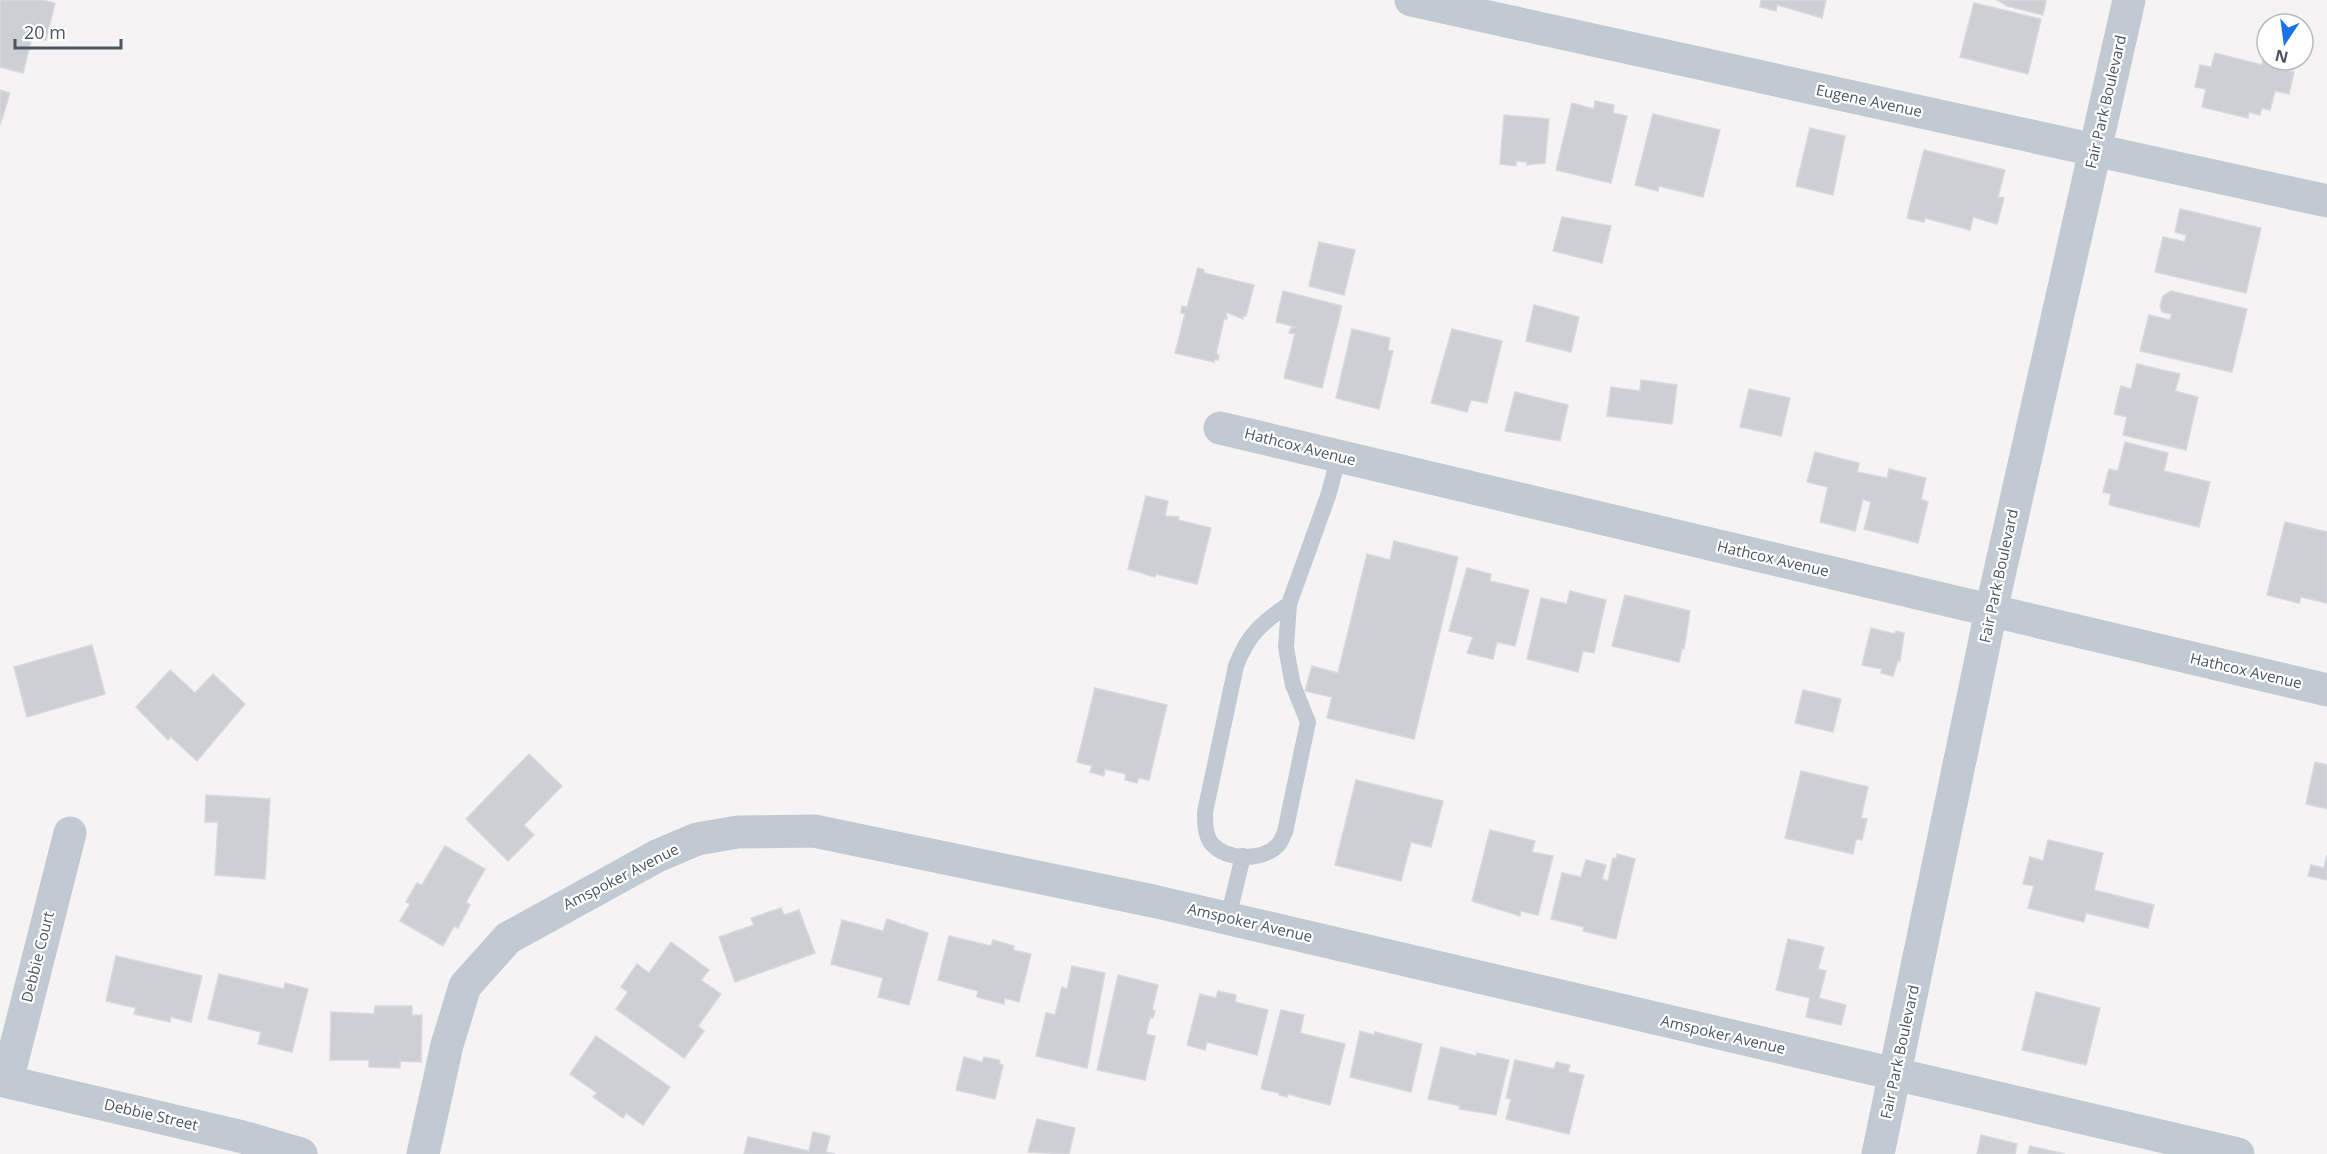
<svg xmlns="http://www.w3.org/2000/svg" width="2327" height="1154" viewBox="0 0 2327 1154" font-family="'Open Sans',sans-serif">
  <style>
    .building { fill: #cdcfd5; stroke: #d7d9de; stroke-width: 1.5 }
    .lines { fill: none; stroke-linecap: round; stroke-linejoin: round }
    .lane { stroke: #c1cad2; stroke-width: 16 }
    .street { stroke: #c1cad2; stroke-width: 33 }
    .labels { text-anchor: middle; stroke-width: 4.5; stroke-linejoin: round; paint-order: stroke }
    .street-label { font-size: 15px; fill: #4a5661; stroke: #fff }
  </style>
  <rect width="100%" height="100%" fill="#f5f3f3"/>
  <!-- building -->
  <g class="building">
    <polygon points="0,0 42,0 55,3 46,40 32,37 23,73 0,67"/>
    <polygon points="1761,0 1826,0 1822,18 1777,5 1776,11 1760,7"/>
    <polygon points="1997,0 2046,0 2043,15 2007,6"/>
    <polygon points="1974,3 2041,19 2028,74 1960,57"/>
    <polygon points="2215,53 2262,65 2264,54 2267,55 2267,60 2283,60 2281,69 2294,72 2289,94 2275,91 2270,110 2262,108 2260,115 2249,112 2248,118 2202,107 2206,89 2195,87 2200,65 2211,67"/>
    <polygon points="0,90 10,93 0,125"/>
    <polygon points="1595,101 1614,105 1613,113 1627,116 1611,183 1556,170 1572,103 1594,109"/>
    <polygon points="1653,114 1720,130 1703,197 1659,186 1658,191 1635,185"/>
    <polygon points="1504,115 1549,119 1545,163 1527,165 1527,162 1516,161 1516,166 1500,164"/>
    <polygon points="1810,128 1845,136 1833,195 1796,186"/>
    <polygon points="1924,150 2005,170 1998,197 2004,198 1997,224 1973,217 1970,230 1925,218 1924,222 1907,218"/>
    <polygon points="2180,209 2261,228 2246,293 2155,272 2163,237 2185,242 2186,235 2175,232"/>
    <polygon points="1562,217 1611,226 1602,263 1553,251"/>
    <polygon points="1319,242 1355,250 1344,295 1309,286"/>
    <polygon points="1198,268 1204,270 1204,273 1254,285 1246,316 1243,316 1243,319 1226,312 1227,319 1224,319 1216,354 1219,355 1218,360 1215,359 1214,362 1175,353 1185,314 1181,313 1182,306 1187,307"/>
    <polygon points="1283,291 1342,306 1322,388 1284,378 1295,334 1289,333 1291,328 1296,327 1276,322"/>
    <polygon points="2171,291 2247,309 2232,372 2140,351 2149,315 2170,320 2172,314 2162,312 2160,306 2163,296"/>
    <polygon points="1534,305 1579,317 1571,352 1526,341"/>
    <polygon points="1352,329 1390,338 1388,350 1393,351 1379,409 1336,398"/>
    <polygon points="1452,329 1502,341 1487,403 1471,400 1467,412 1431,403"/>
    <polygon points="2137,364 2180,374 2175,391 2198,397 2186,450 2123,435 2127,417 2114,414 2121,386 2131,389"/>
    <polygon points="1641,380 1677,385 1672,424 1607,416 1611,387 1640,391"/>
    <polygon points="1749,389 1790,398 1781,436 1740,427"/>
    <polygon points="1515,392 1568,405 1560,441 1505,431"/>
    <polygon points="2125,442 2168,453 2164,471 2210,482 2199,527 2109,505 2111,494 2103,492 2109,469 2118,471"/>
    <polygon points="1815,452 1859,463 1857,472 1887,478 1889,469 1926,478 1921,499 1928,502 1918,543 1864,529 1871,502 1863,499 1855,531 1820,522 1828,487 1807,482"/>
    <polygon points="1146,496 1168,501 1165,516 1179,517 1178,520 1211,528 1197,584 1156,574 1155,577 1128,569"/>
    <polygon points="2285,522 2327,532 2327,603 2301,597 2299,603 2267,595"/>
    <polygon points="1394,541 1458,557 1414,739 1327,718 1332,697 1305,691 1312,666 1338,673 1367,554 1390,560"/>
    <polygon points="1467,568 1491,574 1490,581 1529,590 1515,646 1497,642 1493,659 1467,653 1473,637 1449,631"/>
    <polygon points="1570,591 1606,600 1594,653 1583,651 1578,672 1527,659 1541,598 1567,604"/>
    <polygon points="1625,595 1690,611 1684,649 1682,648 1679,662 1612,646"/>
    <polygon points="1871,628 1895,634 1896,631 1904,633 1900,661 1898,660 1893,676 1881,673 1882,669 1862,665"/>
    <polygon points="92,645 105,694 27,717 14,667"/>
    <polygon points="170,670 195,693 213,674 245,704 197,761 171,737 168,740 136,707"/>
    <polygon points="1095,688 1167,705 1149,780 1139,778 1137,783 1125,780 1126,774 1105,769 1104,776 1090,772 1092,766 1077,762"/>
    <polygon points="1803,690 1841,699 1833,732 1795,723"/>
    <polygon points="529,754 562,786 524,825 534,835 508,861 466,819"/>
    <polygon points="2315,762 2327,765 2327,809 2306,804"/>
    <polygon points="1801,771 1868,787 1861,818 1867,819 1862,840 1856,839 1853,854 1785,838"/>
    <polygon points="1356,780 1443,801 1431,847 1411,842 1401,881 1335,865"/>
    <polygon points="206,795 270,799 265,879 215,875 218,822 205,822"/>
    <polygon points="1490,830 1535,841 1532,852 1553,856 1538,915 1521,911 1520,916 1472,901"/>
    <polygon points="2048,840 2103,853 2094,890 2154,905 2148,928 2086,913 2084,922 2028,908 2034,886 2023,884 2030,857 2043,861"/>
    <polygon points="445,846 485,869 466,902 470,905 458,928 454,926 443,946 400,921 410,904 406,902 417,883 422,885"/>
    <polygon points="1617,854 1635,859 1616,939 1583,931 1584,927 1551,919 1562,873 1581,877 1586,860 1606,865 1602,879 1608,881 1613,858 1616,859"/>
    <polygon points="2327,855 2327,880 2308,876 2311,865 2324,868"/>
    <polygon points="781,908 784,915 799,910 815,953 735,982 719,937 754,925 751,918"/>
    <polygon points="887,919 928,933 909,1005 878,997 883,978 831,964 842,920 883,931"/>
    <polygon points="949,936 991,946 993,940 1014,946 1013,950 1031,954 1019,1002 1005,998 1004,1004 977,997 978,991 938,980"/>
    <polygon points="1788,939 1824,947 1818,969 1826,971 1819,998 1846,1005 1841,1025 1806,1017 1810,998 1776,990"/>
    <polygon points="671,942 709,970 701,980 721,994 698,1026 704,1031 684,1058 616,1009 628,992 621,987 637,964 649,973"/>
    <polygon points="116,956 202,976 191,1022 171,1017 170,1022 134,1014 136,1008 106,1001"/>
    <polygon points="1072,966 1105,973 1087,1068 1036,1056 1046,1013 1055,1015 1062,987 1067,989"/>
    <polygon points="219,974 284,989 285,983 308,989 292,1052 258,1044 261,1032 208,1019"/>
    <polygon points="1118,975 1158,985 1152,1010 1155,1011 1153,1018 1150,1017 1146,1034 1155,1036 1145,1080 1097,1070"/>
    <polygon points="1218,991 1236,995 1235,1002 1268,1010 1257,1055 1207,1042 1205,1050 1187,1045 1200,994 1216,998"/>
    <polygon points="2036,992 2100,1008 2086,1065 2022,1050"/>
    <polygon points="375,1006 412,1006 412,1015 422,1015 421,1062 400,1061 400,1068 369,1067 369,1060 330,1060 331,1012 374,1014"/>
    <polygon points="1281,1010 1304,1015 1300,1033 1345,1044 1330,1105 1288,1094 1287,1097 1279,1095 1279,1093 1261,1089"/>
    <polygon points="1360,1031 1374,1035 1375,1032 1422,1044 1411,1092 1350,1077"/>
    <polygon points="596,1036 670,1087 643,1125 626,1113 623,1118 593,1097 597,1093 570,1074"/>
    <polygon points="1441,1047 1476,1056 1477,1053 1509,1060 1496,1115 1459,1109 1460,1106 1428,1099"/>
    <polygon points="964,1057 982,1062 984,1057 1000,1060 999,1064 1003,1065 995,1099 956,1090"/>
    <polygon points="1515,1060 1554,1069 1556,1062 1570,1065 1568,1072 1584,1075 1569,1134 1506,1119 1511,1099 1506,1098"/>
    <polygon points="1037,1119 1075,1128 1069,1154 1028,1152"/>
    <polygon points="813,1132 830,1136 826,1152 835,1154 744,1154 748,1137 809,1151"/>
    <polygon points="1981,1135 2017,1144 2015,1154 1977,1154"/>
    <polygon points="2030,1146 2065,1154 2028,1154"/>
  </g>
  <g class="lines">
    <!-- lane -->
    <g class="lane">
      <path d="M1289,604C1262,623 1248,634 1236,666L1205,812C1205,823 1205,836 1212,844C1227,861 1263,861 1278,845C1281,842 1283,836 1285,832L1308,722L1293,685L1290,670L1286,647L1289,604L1328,496L1339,456"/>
      <polyline points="1228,918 1243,856"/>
    </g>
    <!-- street -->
    <g class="street">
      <polyline points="1411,0 2327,201"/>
      <polyline points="1220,428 2327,690"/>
      <polyline points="0,1080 243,1137 301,1154"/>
      <polyline points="7,1081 70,833"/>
      <polyline points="423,1154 447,1045 465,986 508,938 657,856 697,839 738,832 814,831 1153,901 2238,1154"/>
      <polyline points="1878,1154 1991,611 2129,0"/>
    </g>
  </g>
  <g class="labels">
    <!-- street labels -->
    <g class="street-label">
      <text transform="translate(1869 101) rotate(12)" y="5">Eugene Avenue</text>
      <text transform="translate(2106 102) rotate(-77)" y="5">Fair Park Boulevard</text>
      <text transform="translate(1300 447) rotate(14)" y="5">Hathcox Avenue</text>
      <text transform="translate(1773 559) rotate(13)" y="5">Hathcox Avenue</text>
      <text transform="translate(1999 576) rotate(-78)" y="5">Fair Park Boulevard</text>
      <text transform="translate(2246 671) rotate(13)" y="5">Hathcox Avenue</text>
      <text transform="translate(621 877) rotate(-27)" y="5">Amspoker Avenue</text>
      <text transform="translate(1250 923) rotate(13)" y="5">Amspoker Avenue</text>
      <text transform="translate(38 957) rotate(-76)" y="5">Debbie Court</text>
      <text transform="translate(1723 1035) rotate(13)" y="5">Amspoker Avenue</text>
      <text transform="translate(1900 1052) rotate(-78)" y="5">Fair Park Boulevard</text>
      <text transform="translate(151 1115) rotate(13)" y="5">Debbie Street</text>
    </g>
  </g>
  <!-- north arrow -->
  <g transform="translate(2285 42) rotate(193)"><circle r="28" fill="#ffffff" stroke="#b7bbc0" stroke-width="1.5"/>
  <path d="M0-4.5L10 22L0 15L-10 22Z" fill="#1a73e8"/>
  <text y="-9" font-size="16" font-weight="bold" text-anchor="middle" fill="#4a5661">N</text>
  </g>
  <!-- scale -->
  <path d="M15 39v9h106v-9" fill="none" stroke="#4a5661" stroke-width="3"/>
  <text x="24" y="39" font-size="18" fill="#4a5661" stroke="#ffffff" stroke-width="4.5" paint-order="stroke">20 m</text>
</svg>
